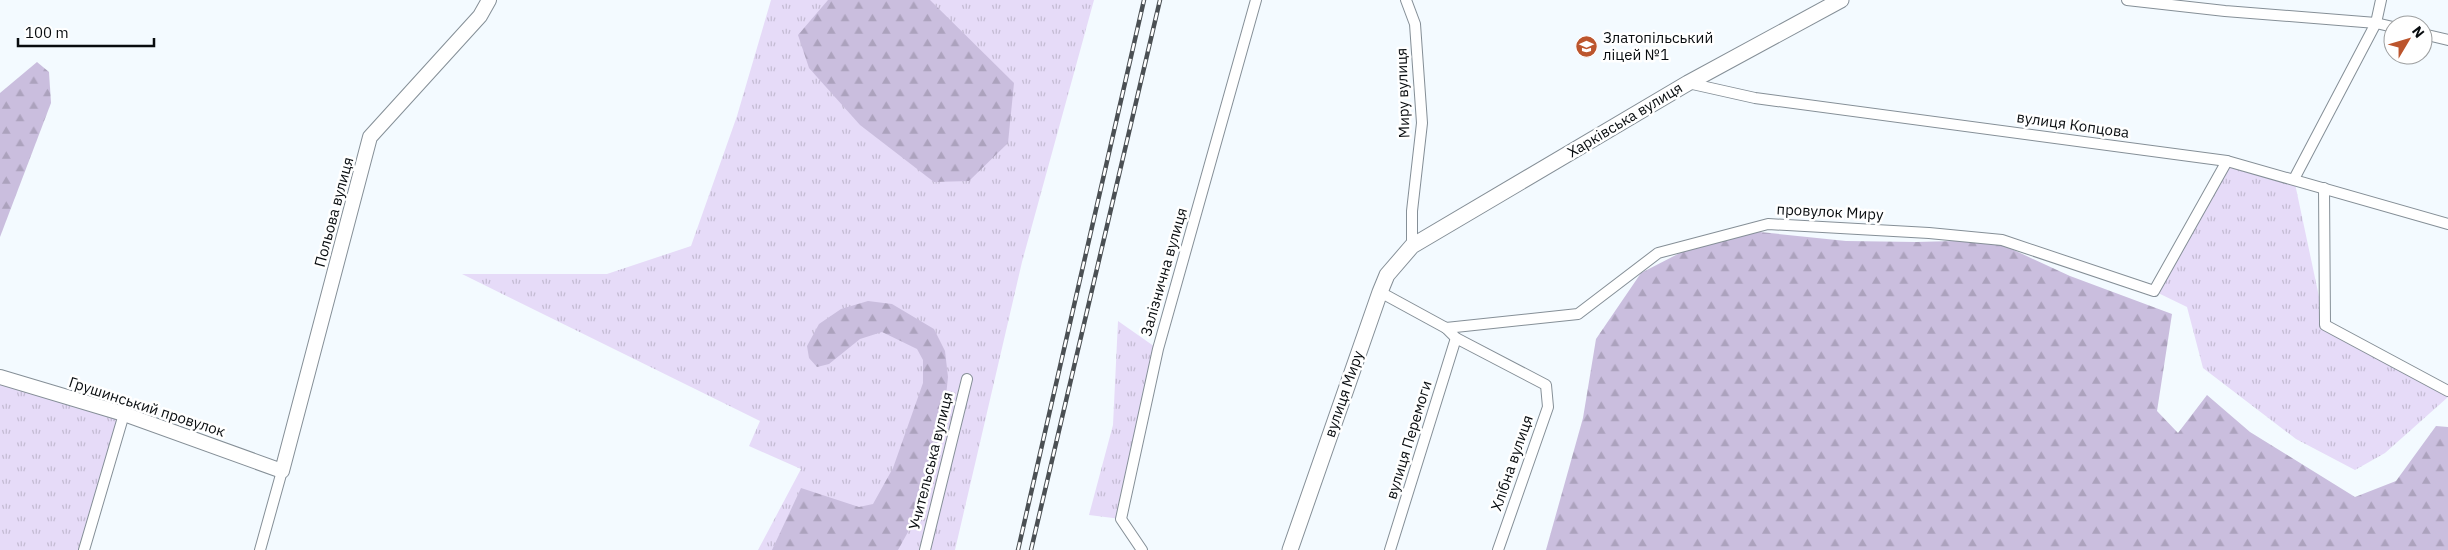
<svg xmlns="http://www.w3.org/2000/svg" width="2448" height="550" viewBox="0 0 2448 550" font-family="'IBM Plex Sans',sans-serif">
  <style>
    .grass { fill: url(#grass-tufts) }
    .forest { fill: url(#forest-firs) }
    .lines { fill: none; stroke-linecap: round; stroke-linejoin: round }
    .minor-casing { stroke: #858f97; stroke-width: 12 }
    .secondary-casing { stroke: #858f97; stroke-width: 16 }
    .primary-casing { stroke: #858f97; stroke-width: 17 }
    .minor { stroke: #fff; stroke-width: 10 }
    .secondary { stroke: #fff; stroke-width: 14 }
    .primary { stroke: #fff; stroke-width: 15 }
    .rail-casing { stroke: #4b5054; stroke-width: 4.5 }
    .rail { stroke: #fff; stroke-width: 2.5; stroke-dasharray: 8; stroke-linecap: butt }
    .labels { text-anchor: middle; stroke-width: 5; stroke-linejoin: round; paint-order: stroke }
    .poi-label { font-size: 15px; fill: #080c0f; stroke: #fff; text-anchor: start }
    .street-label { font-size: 15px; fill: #080c0f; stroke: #fff }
  </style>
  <defs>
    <pattern id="grass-tufts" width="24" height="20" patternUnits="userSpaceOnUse" patternTransform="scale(1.25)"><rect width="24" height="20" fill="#e6dbf8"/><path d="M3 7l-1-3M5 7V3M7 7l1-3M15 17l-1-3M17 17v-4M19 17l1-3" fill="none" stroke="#c4bbd3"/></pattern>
    <pattern id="forest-firs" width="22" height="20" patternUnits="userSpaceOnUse" patternTransform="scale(1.25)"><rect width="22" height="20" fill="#cabede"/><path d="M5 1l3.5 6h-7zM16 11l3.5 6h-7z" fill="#aca2bd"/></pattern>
  </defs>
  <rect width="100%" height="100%" fill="#f3faff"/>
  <!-- grass -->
  <g class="grass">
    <polygon points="771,0 1094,0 1022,262 955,550 758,550 801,469 749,446 760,421 462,274 607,274 691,246 737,116"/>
    <polygon points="2227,161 2294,179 2325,325 2448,391 2448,397 2385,453 2355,470 2296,439 2203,368 2187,307 2154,291"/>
    <polygon points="1118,321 1158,349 1121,519 1089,515 1113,425"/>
    <polygon points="0,377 124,414 84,550 0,550"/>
  </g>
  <!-- forest -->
  <g class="forest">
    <polygon points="828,0 930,0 1014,83 1008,143 969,181 934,182 860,125 809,68 798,35"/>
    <polygon points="37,62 49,72 51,103 0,237 0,93"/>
    <polygon points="1760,232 1846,241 1916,242 1992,240 2070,276 2172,314 2157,411 2178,433 2207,395 2250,432 2355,497 2396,481 2436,426 2448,427 2448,550 1546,550 1583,418 1596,339 1641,273 1705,240"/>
    <polygon points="868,301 892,304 934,329 945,351 948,377 942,433 921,488 919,512 898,550 772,550 801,488 859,507 873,504 893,468 923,383 923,360 917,349 882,332 860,339 829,364 817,367 809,358 807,346 819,324 841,309"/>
  </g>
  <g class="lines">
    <defs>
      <g id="minor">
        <polyline points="1406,0 1415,24 1422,123 1412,211 1412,246"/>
        <polyline points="2127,0 2225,11 2376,23 2393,27"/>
        <polyline points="2423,34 2448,40"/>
        <polyline points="1688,83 1755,98 2227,161 2448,224"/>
        <polyline points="2294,179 2376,23 2381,0"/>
        <polyline points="2324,188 2325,325 2448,391"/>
        <polyline points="1380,292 1446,328 1578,314 1658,253 1768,224 1929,233 2002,240 2154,291 2227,161"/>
        <polyline points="1446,328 1456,338 1546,385 1548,407 1498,550"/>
        <polyline points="84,550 124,414"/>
        <polyline points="260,550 282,471"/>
        <polyline points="925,550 967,379"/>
        <polyline points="1142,550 1121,519 1158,349 1256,0"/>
        <polyline points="1390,550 1456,338"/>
      </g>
      <polyline id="secondary" points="0,377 124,414 282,471 370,137 480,16 489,0"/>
      <polyline id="primary" points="1290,550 1380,292 1387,275 1412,246 1688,83 1841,0"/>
    </defs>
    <!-- minor casing -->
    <use href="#minor" class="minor-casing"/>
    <!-- secondary casing -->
    <use href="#secondary" class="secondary-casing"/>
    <!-- primary casing -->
    <use href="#primary" class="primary-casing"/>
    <!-- minor -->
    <use href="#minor" class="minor"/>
    <!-- secondary -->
    <use href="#secondary" class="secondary"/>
    <!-- primary -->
    <use href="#primary" class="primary"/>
    <defs>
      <g id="rail">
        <polyline points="1018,550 1144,0"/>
        <polyline points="1031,550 1160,0"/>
      </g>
    </defs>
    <!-- rail casing -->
    <use href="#rail" class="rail-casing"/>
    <!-- rail -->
    <use href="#rail" class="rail"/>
  </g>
  <!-- icons -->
  <defs>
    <symbol id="school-disc" viewBox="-11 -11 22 22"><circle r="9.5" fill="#bc552d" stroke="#fff"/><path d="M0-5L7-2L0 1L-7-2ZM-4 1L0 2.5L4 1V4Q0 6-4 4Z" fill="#fff"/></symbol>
  </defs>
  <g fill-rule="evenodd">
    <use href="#school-disc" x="1574" y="34" width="25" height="25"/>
  </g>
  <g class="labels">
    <!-- poi labels -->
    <g class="poi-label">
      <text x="1603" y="43">Златопільський<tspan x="1603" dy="17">ліцей №1</tspan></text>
    </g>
    <!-- street labels -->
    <g class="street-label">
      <text transform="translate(1403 93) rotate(-92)" y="5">Миру вулиця</text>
      <text transform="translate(1625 120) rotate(-31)" y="5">Харківська вулиця</text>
      <text transform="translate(2073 125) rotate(8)" y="5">вулиця Копцова</text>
      <text transform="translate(334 212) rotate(-75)" y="5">Польова вулиця</text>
      <text transform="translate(1830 212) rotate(3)" y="5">провулок Миру</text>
      <text transform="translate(1164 272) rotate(-74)" y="5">Залізнична вулиця</text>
      <text transform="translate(1344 394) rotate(-71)" y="5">вулиця Миру</text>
      <text transform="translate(147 407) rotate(18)" y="5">Грушинський провулок</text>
      <text transform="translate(1409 440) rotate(-73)" y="5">вулиця Перемоги</text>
      <text transform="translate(931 461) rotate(-76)" y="5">Учительська вулиця</text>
      <text transform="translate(1512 463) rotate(-71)" y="5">Хлібна вулиця</text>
    </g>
  </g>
  <!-- north arrow -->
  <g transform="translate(2408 40) rotate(52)"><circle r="24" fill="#ffffff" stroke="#9c9e9f"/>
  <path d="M0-4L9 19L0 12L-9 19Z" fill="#bc552d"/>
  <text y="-8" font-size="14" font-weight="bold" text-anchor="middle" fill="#080c0f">N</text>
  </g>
  <!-- scale -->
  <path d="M18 38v8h136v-8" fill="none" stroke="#080c0f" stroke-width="2.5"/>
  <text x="25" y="38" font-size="15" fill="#080c0f" stroke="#ffffff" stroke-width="4" paint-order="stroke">100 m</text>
</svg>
